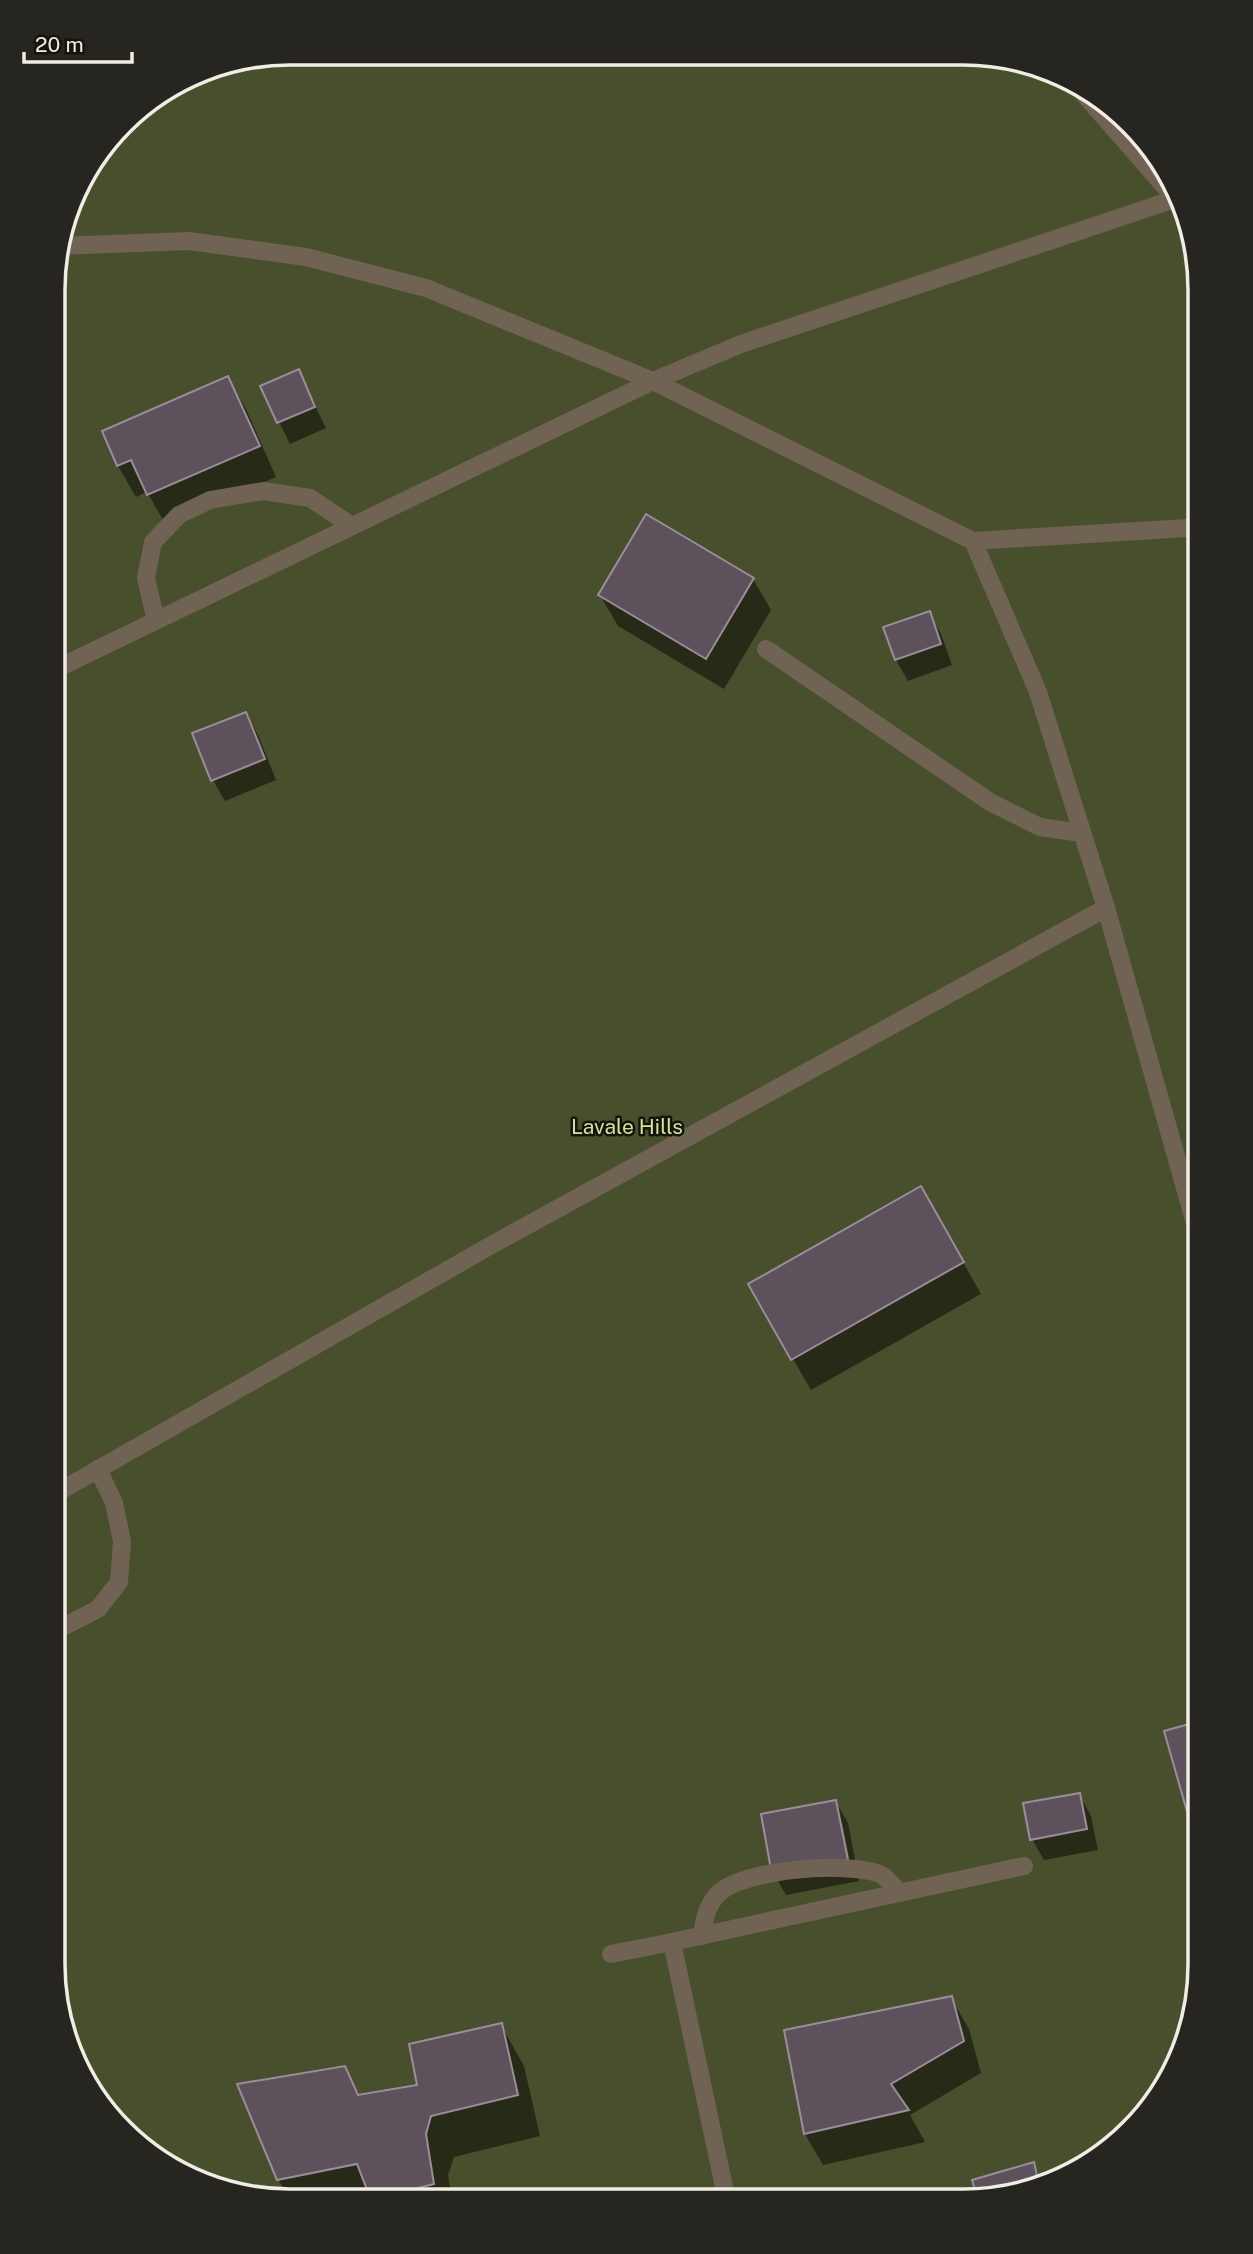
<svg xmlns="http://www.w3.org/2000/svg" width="1253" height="2254" viewBox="0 0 1253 2254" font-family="'Public Sans',sans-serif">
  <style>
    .green { fill: #484f2c }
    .shadow { fill: #0007; fill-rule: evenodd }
    .building { fill: #5d515c; stroke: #9b8d9a; stroke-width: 2 }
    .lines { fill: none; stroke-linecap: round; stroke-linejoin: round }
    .minor { stroke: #716353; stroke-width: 18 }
    .labels { text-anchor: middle; stroke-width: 5; stroke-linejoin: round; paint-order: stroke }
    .park-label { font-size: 21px; fill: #d3e398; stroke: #16140e }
    .rim { fill: none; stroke: #f0ede5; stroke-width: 3.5 }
  </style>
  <rect width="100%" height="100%" fill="#2f2c1e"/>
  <!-- green -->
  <polygon class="green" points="289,53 1009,57 1119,111 1188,213 1200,289 1200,1980 1183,2055 1151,2109 1096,2161 1040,2189 964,2201 258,2199 198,2183 134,2143 65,2041 53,1965 54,259 77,184 133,112 199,70"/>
  <!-- shadow -->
  <g class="shadow">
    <polygon points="298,371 326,428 290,444 262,387"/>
    <polygon points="228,378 246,409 276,477 166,525 147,492 136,497 118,466 104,432"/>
    <polygon points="753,579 771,610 724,689 618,626 600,595"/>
    <polygon points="929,613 941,634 952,665 908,681 896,660 885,628"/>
    <polygon points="246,714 258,735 276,780 225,801 213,780 194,734"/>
    <polygon points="921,1188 981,1294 811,1390 750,1285"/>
    <polygon points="1079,1794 1091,1816 1098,1850 1044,1860 1032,1839"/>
    <path d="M836,1802L848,1823L859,1881L786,1895L774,1874ZM839,1822H842L851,1868L848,1869Z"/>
    <polygon points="951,1998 969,2029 981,2073 910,2115 925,2142 823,2165 805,2134 786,2031"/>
    <polygon points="501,2025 524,2066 540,2136 454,2157 448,2175 452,2200 290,2200 278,2179 344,2068 360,2096 420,2086"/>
    <polygon points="1033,2164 1046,2186 1040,2189 980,2199 975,2181"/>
  </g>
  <!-- building -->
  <g class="building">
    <polygon points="299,369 315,407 277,423 260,386"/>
    <polygon points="228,376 260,446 147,495 131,460 117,466 102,431"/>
    <polygon points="646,514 754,578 706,659 598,595"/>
    <polygon points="930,611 941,644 895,660 883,627"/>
    <polygon points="246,712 265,759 211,781 192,733"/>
    <polygon points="921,1186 964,1262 791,1360 748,1284"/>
    <polygon points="1200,1721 1200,1857 1164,1731"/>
    <polygon points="1080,1793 1087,1829 1030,1840 1023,1803"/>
    <polygon points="836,1800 848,1860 772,1875 761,1814"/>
    <polygon points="952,1996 964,2041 891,2084 909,2110 804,2134 784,2030"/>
    <polygon points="502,2023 518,2095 431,2116 426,2134 434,2184 371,2200 357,2164 277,2180 237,2084 345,2066 358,2095 417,2085 409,2044"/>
    <polygon points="1034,2162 1040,2189 978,2199 972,2180"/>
  </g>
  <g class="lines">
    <!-- minor -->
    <g class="minor">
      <polyline points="1083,93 1175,198"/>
      <polyline points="58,246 189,241 306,257 426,288 653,381 973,541 1038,692 1106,908"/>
      <polyline points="973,541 1187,528 1200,530"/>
      <polyline points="156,621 146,578 153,542 179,515 210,500 263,491 310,498 352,526"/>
      <polyline points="766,649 990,802 1040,827 1082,833"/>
      <polyline points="54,670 653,381 741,344 1178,198"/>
      <polyline points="53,1495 495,1243 1106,908 1200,1241"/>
      <polyline points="53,1632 98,1609 119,1582 122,1541 114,1503 98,1469"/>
      <path d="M702,1936C704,1921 706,1907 717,1895C740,1869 848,1861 880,1874C887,1877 894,1887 900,1893"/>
      <polyline points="611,1954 672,1942"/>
      <polyline points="727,2201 672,1942 1024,1866"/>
    </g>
  </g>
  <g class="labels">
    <!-- park labels -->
    <g class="park-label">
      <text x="627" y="1134">Lavale Hills</text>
    </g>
  </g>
  <!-- crop -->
  <path d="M0 0H1253V2254H0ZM290 65H963A225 225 0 0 1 1188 290V1964A225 225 0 0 1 963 2189H290A225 225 0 0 1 65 1964V290A225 225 0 0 1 290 65Z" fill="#27251f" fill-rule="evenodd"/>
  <path class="rim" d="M290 65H963A225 225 0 0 1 1188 290V1964A225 225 0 0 1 963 2189H290A225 225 0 0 1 65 1964V290A225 225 0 0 1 290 65Z"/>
  <!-- scale -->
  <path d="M24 52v10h108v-10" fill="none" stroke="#f0ede5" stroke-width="3.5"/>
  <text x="35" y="52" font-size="21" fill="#f0ede5" stroke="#16140e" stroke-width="5" paint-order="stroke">20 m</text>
</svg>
